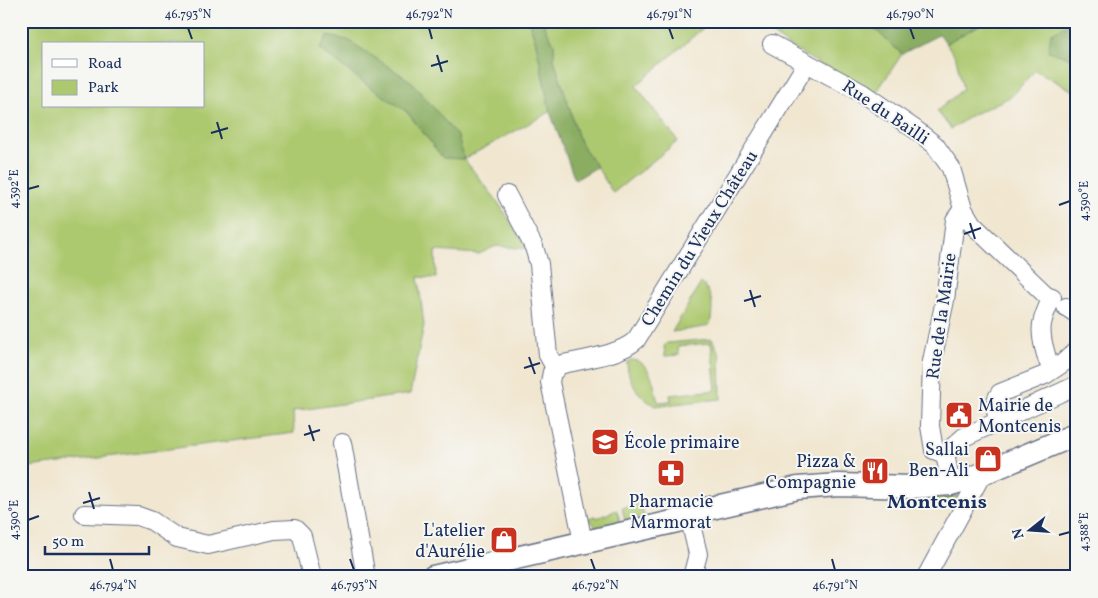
<svg xmlns="http://www.w3.org/2000/svg" width="1098" height="598" viewBox="0 0 1098 598" font-family="Vollkorn,serif">
  <style>
    .green { fill: #adc96f; stroke: #647c66; fill-rule: evenodd }
    .forest { fill: #8aad62; stroke: #526e60 }
    .lines { fill: none; stroke-linecap: round; stroke-linejoin: round }
    .minor-casing { stroke: #666f86; stroke-width: 20 }
    .major-casing { stroke: #666f86; stroke-width: 25 }
    .minor { stroke: #fff; stroke-width: 18 }
    .major { stroke: #fff; stroke-width: 22 }
    .ticks { fill: none; stroke: #1b2f5e; stroke-width: 2 }
    .labels { text-anchor: middle; stroke-width: 4; stroke-linejoin: round; paint-order: stroke }
    .street-label { font-size: 18px; fill: #1b2f5e; stroke: #f6f6f2 }
    .poi-label { font-size: 18px; fill: #1b2f5e; stroke: #f6f6f2; text-anchor: end }
    .quarter-label { font-size: 20px; font-weight: bold; fill: #1b2f5e; stroke: #f6f6f2 }
    .neatline { fill: none; stroke: #1b2f5e; stroke-width: 2 }
    .ticks-label { font-size: 12px; text-anchor: middle; fill: #1b2f5e }
  </style>
  <rect width="100%" height="100%" fill="#f6f6f2"/>
  <filter id="ink" filterUnits="userSpaceOnUse"><feTurbulence type="fractalNoise" baseFrequency=".02" numOctaves="2"/><feDisplacementMap in="SourceGraphic" scale="10" xChannelSelector="R" yChannelSelector="G"/><feConvolveMatrix kernelMatrix="1 2 1 2 8 2 1 2 1" color-interpolation-filters="sRGB"/></filter>
  <filter id="wash" filterUnits="userSpaceOnUse"><feTurbulence type="fractalNoise" baseFrequency=".0096" numOctaves="4" result="noise"/><feDisplacementMap in="SourceGraphic" scale="20" xChannelSelector="R" yChannelSelector="G"/><feGaussianBlur stdDeviation="1.12" result="paint"/><feColorMatrix in="noise" values="0 0 0 0 0 0 0 0 0 0 0 0 0 0 0 0 0 1.4 0 .05"/><feComposite in="paint" operator="in"/></filter>
  <g filter="url(#wash)">
    <rect width="100%" height="100%" fill="#f1e7d1"/>
    <!-- green -->
    <g class="green">
      <path d="M21,21H529L536,43L550,112L464,159L495,198L529,249L496,246L479,254L435,251L436,278L418,277L424,325L410,394L293,411L294,433L21,468ZM327,36L464,159L443,158L407,112L321,49ZM44,44H204V106H44Z"/>
      <polygon points="542,21 711,21 636,86 678,141 613,193 597,167 580,143 554,59 554,44"/>
      <polygon points="754,21 866,21 902,54 874,96 787,45"/>
      <polygon points="987,21 1077,21 1077,24 1070,22 1049,51 1077,60 1077,93 1035,70 1012,96 972,115 951,129 937,111 963,89 956,58 946,43"/>
      <path d="M701,283C714,294 713,308 710,324L704,327L672,332Z"/>
      <path d="M712,339L720,355L721,399L655,406C638,396 628,382 627,362L630,360C652,360 654,386 658,402L671,401L670,395L716,390L711,343L678,346L679,355L665,356L664,346L667,343Z"/>
      <polygon points="957,495 953,507 933,508 929,496"/>
      <polygon points="641,503 644,516 625,521 622,508"/>
      <polygon points="617,510 620,521 596,527 591,521 588,521 588,518 596,516 597,518"/>
    </g>
    <!-- forest -->
    <g class="forest">
      <polygon points="529,21 542,21 554,44 554,59 580,142 597,167 575,180 550,112 536,43"/>
      <polygon points="866,21 902,21 915,29 921,21 987,21 946,43 940,34 902,54"/>
      <polygon points="1070,22 1077,24 1077,60 1048,51 1051,34"/>
      <polygon points="327,36 348,40 412,82 458,137 464,159 443,158 407,112 363,82 320,49"/>
    </g>
  </g>
  <g filter="url(#ink)">
    <g class="lines">
      <defs>
        <g id="minor">
          <path d="M772,44L862,93L916,130L935,145L951,168L963,209L972,224L1046,295L1052,297C1042,319 1038,327 1045,351C1047,358 1048,363 1052,369"/>
          <polyline points="507,195 534,247 539,264 548,355 556,369 552,372 550,382 583,542"/>
          <polyline points="1066,307 1077,314"/>
          <path d="M556,369L559,365C583,359 618,356 636,340L807,63"/>
          <path d="M999,421C995,410 993,403 1000,393L1045,375L1063,363L1077,350"/>
          <polyline points="342,443 366,577"/>
          <polyline points="945,454 964,437 1077,385"/>
          <polyline points="951,484 945,454 934,450 930,426 932,361 945,300 955,220 963,209"/>
          <polyline points="84,514 138,516 152,521 177,538 208,545 274,530 295,529 302,536 312,577"/>
          <polyline points="689,516 698,554 692,577"/>
          <polyline points="926,577 982,474"/>
        </g>
        <polyline id="major" points="433,577 664,524 677,521 707,509 798,488 838,485 911,487 951,484 972,478 1077,434"/>
      </defs>
      <!-- minor casing -->
      <use href="#minor" class="minor-casing"/>
      <!-- major casing -->
      <use href="#major" class="major-casing"/>
      <!-- minor -->
      <use href="#minor" class="minor"/>
      <!-- major -->
      <use href="#major" class="major"/>
    </g>
  </g>
  <!-- ticks -->
  <path class="ticks" d="M188,28L192,39M429,28L432,39M669,28L673,39M910,28L914,39M437,55L442,72M431,66L448,61M217,122L222,139M211,133L228,128M28,189L39,186M1059,205L1070,201M970,223L975,239M964,234L981,228M750,290L755,307M744,301L761,296M529,357L535,374M524,368L540,363M309,425L314,441M304,435L320,430M89,492L94,509M83,503L100,498M28,520L39,516M1059,535L1070,532M110,559L113,570M350,559L354,570M591,559L595,570M832,559L835,570"/>
  <!-- icons -->
  <defs>
    <symbol id="civic-square" viewBox="-11 -11 22 22"><rect x="-9" y="-9" width="18" height="18" rx="4" fill="#c8321e" stroke="#f6f6f2"/><path d="M-.6-6.5H3V-4.5H.6V-3L4-1V1h2V6H-6V1h2V-1L-.6-3ZM-1.2 2.5V6h2.4V2.5Z" fill="#fff"/></symbol>
    <symbol id="school-square" viewBox="-11 -11 22 22"><rect x="-9" y="-9" width="18" height="18" rx="4" fill="#c8321e" stroke="#f6f6f2"/><path d="M0-5L7-2L0 1L-7-2ZM-4 1L0 2.5L4 1V4Q0 6-4 4Z" fill="#fff"/></symbol>
    <symbol id="shop-square" viewBox="-11 -11 22 22"><rect x="-9" y="-9" width="18" height="18" rx="4" fill="#c8321e" stroke="#f6f6f2"/><path d="M-5-2.5h2.3a2.7 3.5 0 0 1 5.4 0H5L5.5 6h-11ZM-1.5-2.5h3a1.5 2.3 0 0 0-3 0Z" fill="#fff"/></symbol>
    <symbol id="restaurant-square" viewBox="-11 -11 22 22"><rect x="-9" y="-9" width="18" height="18" rx="4" fill="#c8321e" stroke="#f6f6f2"/><path d="M-5-6h1v4h1v-4h1v4h1v-4h1v5L-1.5 .5V6h-2V.5L-5-1ZM5-6V6H3V1.5H1.5Q1.5-4 5-6Z" fill="#fff"/></symbol>
    <symbol id="pharmacy-square" viewBox="-11 -11 22 22"><rect x="-9" y="-9" width="18" height="18" rx="4" fill="#c8321e" stroke="#f6f6f2"/><path d="M-2-6h4v4h4v4h-4v4h-4v-4h-4v-4h4Z" fill="#fff"/></symbol>
  </defs>
  <g fill-rule="evenodd">
    <use href="#civic-square" x="943" y="399" width="32" height="32"/>
    <use href="#school-square" x="589" y="426" width="32" height="32"/>
    <use href="#shop-square" x="972" y="443" width="32" height="32"/>
    <use href="#restaurant-square" x="859" y="455" width="32" height="32"/>
    <use href="#pharmacy-square" x="655" y="457" width="32" height="32"/>
    <use href="#shop-square" x="488" y="524" width="32" height="32"/>
  </g>
  <g class="labels">
    <!-- street labels -->
    <g class="street-label">
      <text transform="translate(886 112) rotate(34)" y="6">Rue du Bailli</text>
      <text transform="translate(699 238) rotate(-58)" y="6">Chemin du Vieux Château</text>
      <text transform="translate(941 316) rotate(-82)" y="6">Rue de la Mairie</text>
    </g>
    <!-- poi labels -->
    <g class="poi-label">
      <text x="978" y="411" text-anchor="start">Mairie de<tspan x="978" dy="21">Montcenis</tspan></text>
      <text x="624" y="448" text-anchor="start">École primaire</text>
      <text x="969" y="455">Sallai<tspan x="969" dy="21">Ben-Ali</tspan></text>
      <text x="856" y="467">Pizza &amp;<tspan x="856" dy="21">Compagnie</tspan></text>
      <text x="671" y="507" text-anchor="middle">Pharmacie<tspan x="671" dy="21">Marmorat</tspan></text>
      <text x="485" y="536">L'atelier<tspan x="485" dy="21">d'Aurélie</tspan></text>
    </g>
    <!-- quarter labels -->
    <g class="quarter-label">
      <text x="937" y="508">Montcenis</text>
    </g>
  </g>
  <!-- margin -->
  <rect width="1098" height="598" fill="none" stroke="#f6f6f2" stroke-width="55"/>
  <!-- legend -->
  <rect x="42" y="42" width="162" height="65" fill="#f6f6f2" stroke="#9ea6b7"/>
  <rect x="52" y="59" width="25" height="8" fill="#ffffff" stroke="#9ea6b7"/>
  <text x="88" y="68" font-size="15" fill="#1b2f5e">Road</text>
  <rect x="52" y="80" width="25" height="15" fill="#adc96f" stroke="#9ea6b7"/>
  <text x="88" y="92" font-size="15" fill="#1b2f5e">Park</text>
  <!-- north arrow -->
  <g transform="translate(1030 530) rotate(253)" stroke="#f6f6f2" stroke-width="4" paint-order="stroke">
  <path d="M0-4L9 19L0 12L-9 19Z" fill="#1b2f5e"/>
  <text y="-8" font-size="14" font-weight="bold" text-anchor="middle" fill="#1b2f5e">N</text>
  </g>
  <!-- scale -->
  <path d="M45 546v8h104v-8" fill="none" stroke="#1b2f5e" stroke-width="2.5"/>
  <text x="52" y="546" font-size="15" fill="#1b2f5e" stroke="#f6f6f2" stroke-width="4" paint-order="stroke">50 m</text>
  <rect x="28" y="28" width="1042" height="542" class="neatline"/>
  <g class="ticks-label">
    <text x="188" y="18">46.793°N</text>
    <text x="429" y="18">46.792°N</text>
    <text x="669" y="18">46.791°N</text>
    <text x="910" y="18">46.790°N</text>
    <text transform="translate(14 189) rotate(-90)" y="4">4.392°E</text>
    <text transform="translate(1084 201) rotate(-90)" y="4">4.390°E</text>
    <text transform="translate(14 520) rotate(-90)" y="4">4.390°E</text>
    <text transform="translate(1084 532) rotate(-90)" y="4">4.388°E</text>
    <text x="113" y="589">46.794°N</text>
    <text x="354" y="589">46.793°N</text>
    <text x="595" y="589">46.792°N</text>
    <text x="835" y="589">46.791°N</text>
  </g>
</svg>
